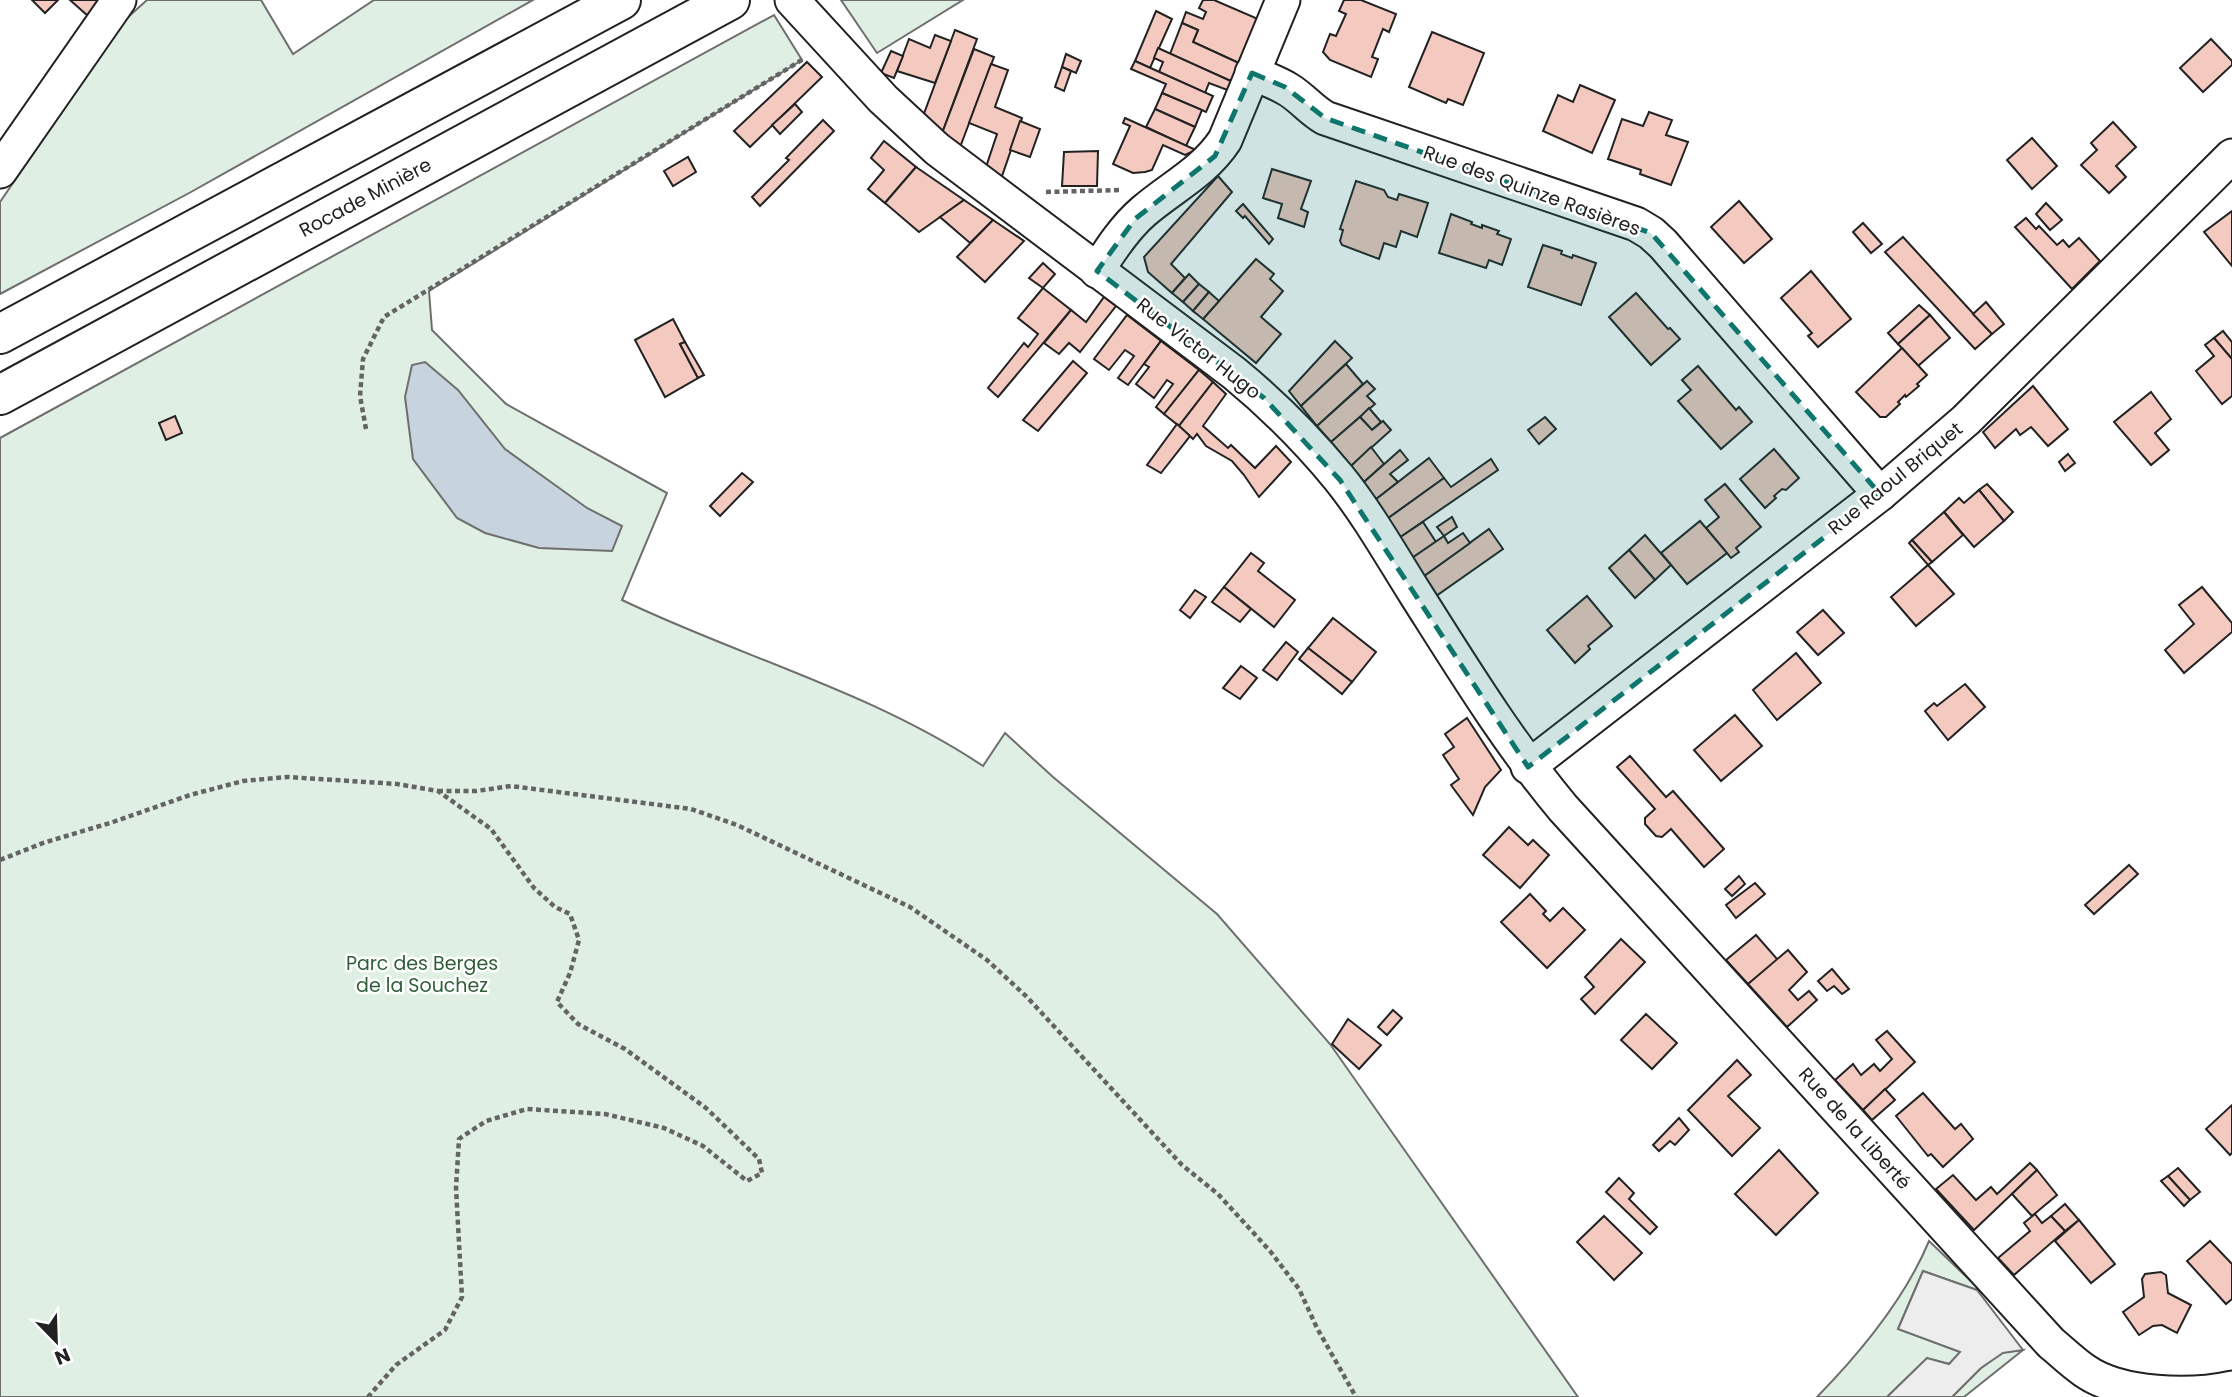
<svg xmlns="http://www.w3.org/2000/svg" width="2232" height="1397" viewBox="0 0 2232 1397" font-family="Poppins,sans-serif">
  <style>
    .green { fill: #e0efe3; stroke: #6f6f6f; stroke-width: 2 }
    .parking { fill: #ededed; stroke: #6f6f6f; stroke-width: 2 }
    .water { fill: #c7d3dd; stroke: #6f6f6f; stroke-width: 2 }
    .building { fill: #f3c9c0; stroke: #222; stroke-width: 2 }
    .lines { fill: none; stroke-linecap: round; stroke-linejoin: round }
    .minor-casing { stroke: #222; stroke-width: 37 }
    .highway-casing { stroke: #222; stroke-width: 42 }
    .path { stroke: #646464; stroke-width: 4.5; stroke-dasharray: 5 3.5; stroke-linecap: butt }
    .minor { stroke: #fff; stroke-width: 33 }
    .highway { stroke: #fff; stroke-width: 38 }
    .marked { fill: #0f766e; fill-opacity: 0.2; stroke: #0f766e; stroke-width: 5; stroke-dasharray: 14 9; stroke-linejoin: round }
    .labels { text-anchor: middle; stroke-width: 5; stroke-linejoin: round; paint-order: stroke }
    .street-label { font-size: 19px; fill: #222; stroke: #fff }
    .park-label { font-size: 19px; fill: #2f5e38; stroke: #fff }
  </style>
  <rect width="100%" height="100%" fill="#fff"/>
  <!-- green -->
  <g class="green">
    <polygon points="147,0 261,0 293,54 374,0 533,0 191,192 0,294 0,202 126,19"/>
    <polygon points="841,0 963,0 877,53"/>
    <path d="M774,15L802,60L429,291L432,330L506,404L667,493L622,600C741,657 872,692 983,766L1005,733L1053,777L1217,914L1330,1044L1578,1397H0V438Z"/>
    <path d="M1929,1241L1977,1287V1290L1923,1271L1898,1329L1961,1352L1949,1364L1927,1358L1887,1397H1817C1861,1352 1905,1299 1929,1241Z"/>
    <polygon points="2023,1350 1964,1397 1952,1397 1981,1368 2003,1352"/>
  </g>
  <!-- parking -->
  <polygon class="parking" points="1923,1271 1977,1290 2023,1350 2003,1353 1981,1368 1952,1397 1887,1397 1927,1358 1949,1364 1960,1352 1898,1329"/>
  <!-- water -->
  <polygon class="water" points="425,362 458,390 505,449 587,508 622,526 612,551 539,548 485,533 457,518 413,459 405,397 412,365"/>
  <!-- building -->
  <g class="building">
    <polygon points="32,0 58,0 45,13"/>
    <polygon points="70,0 99,0 88,16"/>
    <polygon points="1203,0 1214,0 1258,19 1241,64 1193,42 1198,30 1182,23 1186,12 1203,19 1206,12 1199,8"/>
    <polygon points="1344,0 1361,0 1396,14 1389,32 1383,29 1372,57 1378,59 1371,77 1330,60 1323,52 1330,34 1336,36 1346,14 1339,11"/>
    <polygon points="1156,11 1172,19 1150,68 1135,61"/>
    <polygon points="1182,23 1198,30 1193,42 1241,64 1233,82 1170,54"/>
    <polygon points="955,30 977,39 941,136 922,119"/>
    <polygon points="1432,32 1484,53 1463,105 1448,99 1446,103 1409,87"/>
    <polygon points="935,35 951,41 935,83 897,71 909,39 930,48"/>
    <polygon points="2211,39 2232,61 2232,65 2203,92 2180,68"/>
    <polygon points="1158,48 1233,82 1230,91 1209,83 1205,93 1159,72 1163,62 1154,58"/>
    <polygon points="974,49 994,57 959,150 941,136"/>
    <polygon points="891,51 903,56 894,78 881,73"/>
    <polygon points="1066,54 1081,61 1076,73 1062,67"/>
    <polygon points="1135,61 1213,96 1206,112 1162,93 1166,84 1131,69"/>
    <polygon points="807,62 822,77 750,147 734,131"/>
    <polygon points="991,64 1008,70 995,107 1022,118 1001,179 985,170 997,134 969,123"/>
    <polygon points="1062,67 1071,71 1064,91 1055,87"/>
    <polygon points="1580,85 1615,100 1592,153 1543,131 1558,95 1573,102"/>
    <polygon points="1162,93 1202,110 1195,127 1155,109"/>
    <polygon points="795,104 802,112 780,134 772,125"/>
    <polygon points="1155,109 1195,127 1186,146 1146,127"/>
    <polygon points="1649,112 1672,120 1666,135 1688,142 1671,185 1640,174 1641,170 1608,159 1622,119 1643,126"/>
    <polygon points="1125,118 1196,150 1185,155 1163,145 1152,170 1145,172 1133,173 1113,164 1130,126 1123,123"/>
    <polygon points="823,120 834,131 760,206 752,197 789,160 786,158"/>
    <polygon points="1020,121 1040,129 1030,157 1010,150"/>
    <polygon points="2113,122 2136,147 2116,166 2126,177 2109,193 2081,165 2097,150 2091,143"/>
    <polygon points="2032,138 2057,166 2032,189 2007,160"/>
    <polygon points="884,141 916,167 885,203 868,189 884,170 871,158"/>
    <polygon points="1098,151 1097,186 1062,186 1064,152"/>
    <polygon points="688,157 696,172 673,186 664,171"/>
    <polygon points="916,167 964,200 919,232 885,203"/>
    <polygon points="1272,169 1311,181 1301,209 1308,212 1304,227 1278,218 1282,204 1263,198"/>
    <polygon points="1218,176 1232,192 1171,264 1185,278 1172,293 1148,272 1144,257"/>
    <polygon points="1356,181 1384,190 1388,197 1397,200 1399,194 1428,203 1417,237 1401,231 1396,247 1384,243 1379,259 1342,245 1340,241 1343,230 1340,229"/>
    <polygon points="964,200 993,220 970,243 940,217"/>
    <polygon points="1739,201 1772,239 1744,263 1711,227"/>
    <polygon points="2046,203 2062,220 2050,230 2036,214"/>
    <polygon points="1243,204 1273,239 1269,244 1245,216 1243,218 1236,211"/>
    <polygon points="2232,211 2232,266 2204,232"/>
    <polygon points="1451,214 1472,222 1471,224 1482,228 1482,225 1499,231 1497,234 1511,239 1502,265 1489,260 1486,268 1439,253"/>
    <polygon points="2026,218 2036,229 2039,226 2057,245 2063,240 2069,247 2079,238 2100,261 2072,289 2015,227"/>
    <polygon points="993,220 1024,241 985,282 957,257"/>
    <polygon points="1863,223 1882,244 1871,253 1853,232"/>
    <polygon points="1903,237 1992,334 1975,349 1885,252"/>
    <polygon points="1543,245 1562,251 1561,254 1572,258 1573,255 1596,263 1581,305 1528,287"/>
    <polygon points="1256,259 1274,274 1270,279 1283,291 1261,317 1281,334 1256,363 1203,319"/>
    <polygon points="1043,263 1055,274 1043,288 1029,278"/>
    <polygon points="1811,271 1851,319 1818,347 1808,336 1812,333 1781,298"/>
    <polygon points="1189,274 1199,284 1183,302 1172,293"/>
    <polygon points="1199,284 1209,292 1193,311 1183,302"/>
    <polygon points="1043,288 1071,310 998,397 988,388 1024,343 1028,347 1038,334 1018,318"/>
    <polygon points="1209,292 1219,301 1203,319 1193,311"/>
    <polygon points="1636,293 1668,329 1670,328 1680,339 1651,365 1609,317"/>
    <polygon points="1104,297 1116,306 1080,352 1069,343 1059,354 1044,343 1071,310 1086,322"/>
    <polygon points="1986,302 2004,324 1992,334 1973,314"/>
    <polygon points="1919,305 1930,315 1898,344 1888,333"/>
    <polygon points="1127,315 1161,341 1128,385 1118,378 1134,356 1125,350 1109,370 1094,359"/>
    <polygon points="1930,315 1950,338 1918,366 1898,344"/>
    <polygon points="673,319 685,342 680,344 698,378 665,397 635,340"/>
    <polygon points="2223,331 2232,342 2232,359 2214,338"/>
    <polygon points="2214,338 2232,359 2232,396 2222,404 2196,371 2214,356 2205,345"/>
    <polygon points="1161,341 1199,370 1164,414 1156,407 1173,384 1167,380 1154,398 1136,384 1149,367 1144,364"/>
    <polygon points="1335,341 1352,358 1301,406 1289,391"/>
    <polygon points="685,342 704,375 698,378 680,344"/>
    <polygon points="1902,348 1927,375 1917,384 1919,386 1906,397 1905,395 1898,402 1900,404 1886,417 1880,417 1856,392"/>
    <polygon points="1073,361 1087,373 1038,431 1023,420"/>
    <polygon points="1346,364 1363,384 1317,426 1301,406"/>
    <polygon points="1698,366 1736,410 1739,407 1752,422 1721,449 1678,401 1691,390 1682,380"/>
    <polygon points="1199,370 1213,382 1179,426 1164,414"/>
    <polygon points="1367,381 1375,389 1367,396 1375,404 1331,442 1317,426"/>
    <polygon points="1213,382 1226,394 1203,426 1228,448 1231,445 1255,468 1276,446 1291,462 1259,497 1244,475 1232,461 1206,446 1197,434 1193,439 1179,426"/>
    <polygon points="2033,386 2068,429 2048,446 2031,427 2020,435 2016,429 1995,448 1983,432"/>
    <polygon points="2151,392 2171,419 2155,433 2169,450 2151,465 2114,422"/>
    <polygon points="1369,408 1381,422 1372,430 1360,417"/>
    <polygon points="175,416 182,433 166,440 159,423"/>
    <polygon points="1360,417 1372,430 1383,421 1391,430 1351,466 1331,442"/>
    <polygon points="1545,417 1556,429 1539,444 1528,430"/>
    <polygon points="1177,424 1190,436 1161,473 1147,465"/>
    <polygon points="1371,447 1384,464 1364,482 1351,466"/>
    <polygon points="1774,449 1799,478 1786,490 1782,489 1774,496 1776,498 1765,508 1740,479"/>
    <polygon points="1400,450 1408,460 1390,474 1398,482 1375,500 1364,482"/>
    <polygon points="2068,454 2075,463 2065,471 2059,462"/>
    <polygon points="1429,458 1444,478 1387,519 1375,500"/>
    <polygon points="1491,459 1498,470 1399,538 1387,519 1444,478 1451,487"/>
    <polygon points="742,473 753,482 720,516 710,506"/>
    <polygon points="1725,484 1761,527 1736,548 1739,552 1731,558 1706,528 1719,517 1705,500"/>
    <polygon points="1987,484 2013,512 2004,521 1979,490"/>
    <polygon points="1979,490 2004,521 1974,547 1944,512 1959,498 1964,503"/>
    <polygon points="1944,512 1963,535 1932,562 1912,540"/>
    <polygon points="1452,517 1457,527 1444,536 1437,527"/>
    <polygon points="1700,521 1727,553 1687,584 1661,553"/>
    <polygon points="1423,522 1436,542 1412,558 1399,538"/>
    <polygon points="1489,529 1503,549 1436,596 1424,576"/>
    <polygon points="1463,533 1470,543 1424,576 1412,558 1444,536 1448,543"/>
    <polygon points="1645,535 1671,565 1655,580 1629,550"/>
    <polygon points="1912,540 1932,562 1928,565 1909,543"/>
    <polygon points="1629,550 1655,580 1635,598 1609,568"/>
    <polygon points="1251,553 1264,563 1258,571 1295,600 1274,627 1224,587"/>
    <polygon points="1928,565 1954,594 1916,626 1891,597"/>
    <polygon points="1224,587 1251,609 1240,622 1212,602"/>
    <polygon points="2202,587 2232,623 2232,632 2184,673 2165,650 2194,624 2179,605"/>
    <polygon points="1195,590 1206,597 1190,618 1180,610"/>
    <polygon points="1587,596 1612,626 1588,646 1590,649 1575,663 1547,630"/>
    <polygon points="1823,610 1844,633 1818,655 1797,632"/>
    <polygon points="1333,618 1376,652 1352,682 1308,648"/>
    <polygon points="1286,642 1298,652 1277,680 1263,670"/>
    <polygon points="1308,648 1352,682 1342,694 1299,659"/>
    <polygon points="1796,653 1821,683 1777,720 1753,690"/>
    <polygon points="1241,666 1257,678 1240,699 1223,688"/>
    <polygon points="1965,684 1985,707 1948,740 1925,711 1934,703 1937,706"/>
    <polygon points="1735,715 1762,746 1721,781 1694,750"/>
    <polygon points="1467,718 1501,770 1485,787 1473,815 1451,785 1459,779 1443,755 1454,747 1445,734"/>
    <polygon points="1630,756 1666,797 1673,791 1724,849 1704,867 1671,829 1662,837 1656,836 1645,824 1645,818 1655,809 1617,767"/>
    <polygon points="1509,827 1528,845 1533,840 1549,855 1520,888 1483,855"/>
    <polygon points="2129,865 2138,874 2094,914 2085,905"/>
    <polygon points="1739,876 1745,884 1732,896 1725,889"/>
    <polygon points="1755,883 1765,894 1736,918 1726,905"/>
    <polygon points="1530,894 1546,911 1543,914 1550,921 1563,908 1585,930 1547,968 1501,922"/>
    <polygon points="1756,935 1778,960 1748,984 1726,960"/>
    <polygon points="1621,939 1645,962 1595,1014 1581,999 1594,987 1585,977"/>
    <polygon points="1788,950 1807,972 1789,990 1798,1000 1809,991 1817,1000 1787,1027 1748,984"/>
    <polygon points="1832,969 1849,989 1842,994 1834,986 1827,991 1818,981"/>
    <polygon points="1393,1010 1402,1018 1387,1035 1378,1027"/>
    <polygon points="1646,1014 1677,1043 1652,1069 1621,1040"/>
    <polygon points="1348,1019 1381,1045 1359,1069 1332,1044"/>
    <polygon points="1887,1031 1915,1062 1863,1110 1835,1080 1853,1064 1861,1075 1874,1064 1880,1071 1892,1059 1876,1040"/>
    <polygon points="1737,1060 1751,1075 1728,1096 1760,1128 1732,1156 1688,1110"/>
    <polygon points="1885,1089 1895,1100 1872,1120 1863,1110"/>
    <polygon points="1923,1093 1955,1129 1961,1124 1973,1139 1943,1167 1931,1154 1928,1156 1896,1116"/>
    <polygon points="2232,1105 2232,1153 2230,1155 2206,1129"/>
    <polygon points="1679,1118 1689,1130 1675,1145 1670,1141 1659,1151 1653,1145"/>
    <polygon points="1779,1150 1818,1193 1776,1235 1735,1194"/>
    <polygon points="2030,1163 2037,1170 1974,1230 1936,1189 1953,1175 1976,1200 1991,1187 1997,1194"/>
    <polygon points="2178,1168 2200,1192 2190,1200 2168,1176"/>
    <polygon points="2037,1170 2057,1195 2032,1216 2012,1194"/>
    <polygon points="2168,1176 2190,1200 2184,1206 2161,1181"/>
    <polygon points="1619,1178 1634,1193 1629,1199 1657,1227 1650,1234 1606,1192"/>
    <polygon points="2065,1204 2079,1220 2065,1231 2051,1216"/>
    <polygon points="2035,1214 2042,1223 2051,1216 2065,1231 2014,1275 1998,1258 2030,1231 2024,1223"/>
    <polygon points="1604,1216 1642,1253 1614,1280 1577,1242"/>
    <polygon points="2079,1220 2115,1264 2091,1283 2055,1241"/>
    <polygon points="2210,1241 2232,1264 2232,1299 2226,1304 2187,1261"/>
    <polygon points="2161,1272 2166,1275 2168,1293 2191,1305 2177,1333 2162,1325 2153,1326 2139,1335 2123,1312 2144,1297 2142,1279 2145,1274"/>
  </g>
  <g class="lines">
    <defs>
      <g id="minor">
        <path d="M792,0L883,99L937,149L1234,373C1273,405 1307,439 1339,478C1368,514 1391,555 1415,593C1462,667 1507,741 1563,808L2051,1343C2062,1352 2073,1363 2085,1371C2121,1396 2191,1397 2232,1388"/>
        <path d="M1252,73C1264,78 1278,83 1289,90C1302,98 1311,110 1325,118L1636,224L1651,233L1663,244L1880,494"/>
        <polyline points="0,171 119,0"/>
        <path d="M1097,271C1110,250 1125,227 1144,211C1172,187 1204,172 1225,140L1283,0"/>
        <polyline points="1528,767 1880,494 1966,420 2232,156"/>
      </g>
      <g id="highway">
        <polyline points="0,334 621,0"/>
        <polyline points="0,395 730,0"/>
      </g>
    </defs>
    <!-- minor casing -->
    <use href="#minor" class="minor-casing"/>
    <!-- highway casing -->
    <use href="#highway" class="highway-casing"/>
    <!-- path -->
    <g class="path">
      <polyline points="1046,192 1121,190"/>
      <polyline points="366,429 360,396 363,359 384,317 805,58"/>
      <polyline points="438,791 476,791 511,786 691,809 737,825 910,907 987,960 1027,997 1182,1165 1218,1194 1270,1251 1299,1289 1317,1328 1356,1397"/>
      <polyline points="0,860 43,843 113,822 190,795 243,781 288,777 397,784 438,791 491,829 534,888 555,907 570,914 579,940 570,973 557,1002 578,1024 625,1049 706,1108 759,1159 762,1173 747,1181 703,1146 664,1128 605,1114 527,1109 486,1121 459,1139 456,1188 462,1297 445,1330 396,1365 368,1397"/>
    </g>
    <!-- minor -->
    <use href="#minor" class="minor"/>
    <!-- highway -->
    <use href="#highway" class="highway"/>
  </g>
  <!-- marked area -->
  <path class="marked" d="M1252,73L1285,87L1325,118L1651,233L1880,494L1528,767L1340,480L1264,398L1097,271L1135,219L1215,156Z"/>
  <g class="labels">
    <!-- street labels -->
    <g class="street-label">
      <text transform="translate(1532 190) rotate(20)" y="7">Rue des Quinze Rasières</text>
      <text transform="translate(365 197) rotate(-28)" y="7">Rocade Minière</text>
      <text transform="translate(1199 348) rotate(38)" y="7">Rue Victor Hugo</text>
      <text transform="translate(1895 478) rotate(-39)" y="7">Rue Raoul Briquet</text>
      <text transform="translate(1855 1128) rotate(48)" y="7">Rue de la Liberté</text>
    </g>
    <!-- park labels -->
    <g class="park-label">
      <text x="422" y="970">Parc des Berges<tspan x="422" dy="22">de la Souchez</tspan></text>
    </g>
  </g>
  <!-- north arrow -->
  <g transform="translate(56 1341) rotate(157)" stroke="#ffffff" stroke-width="5" paint-order="stroke">
  <path d="M0-5L12 26L0 18L-12 26Z" fill="#222222"/>
  <text y="-10" font-size="19" font-weight="bold" text-anchor="middle" fill="#222222">N</text>
  </g>
</svg>
